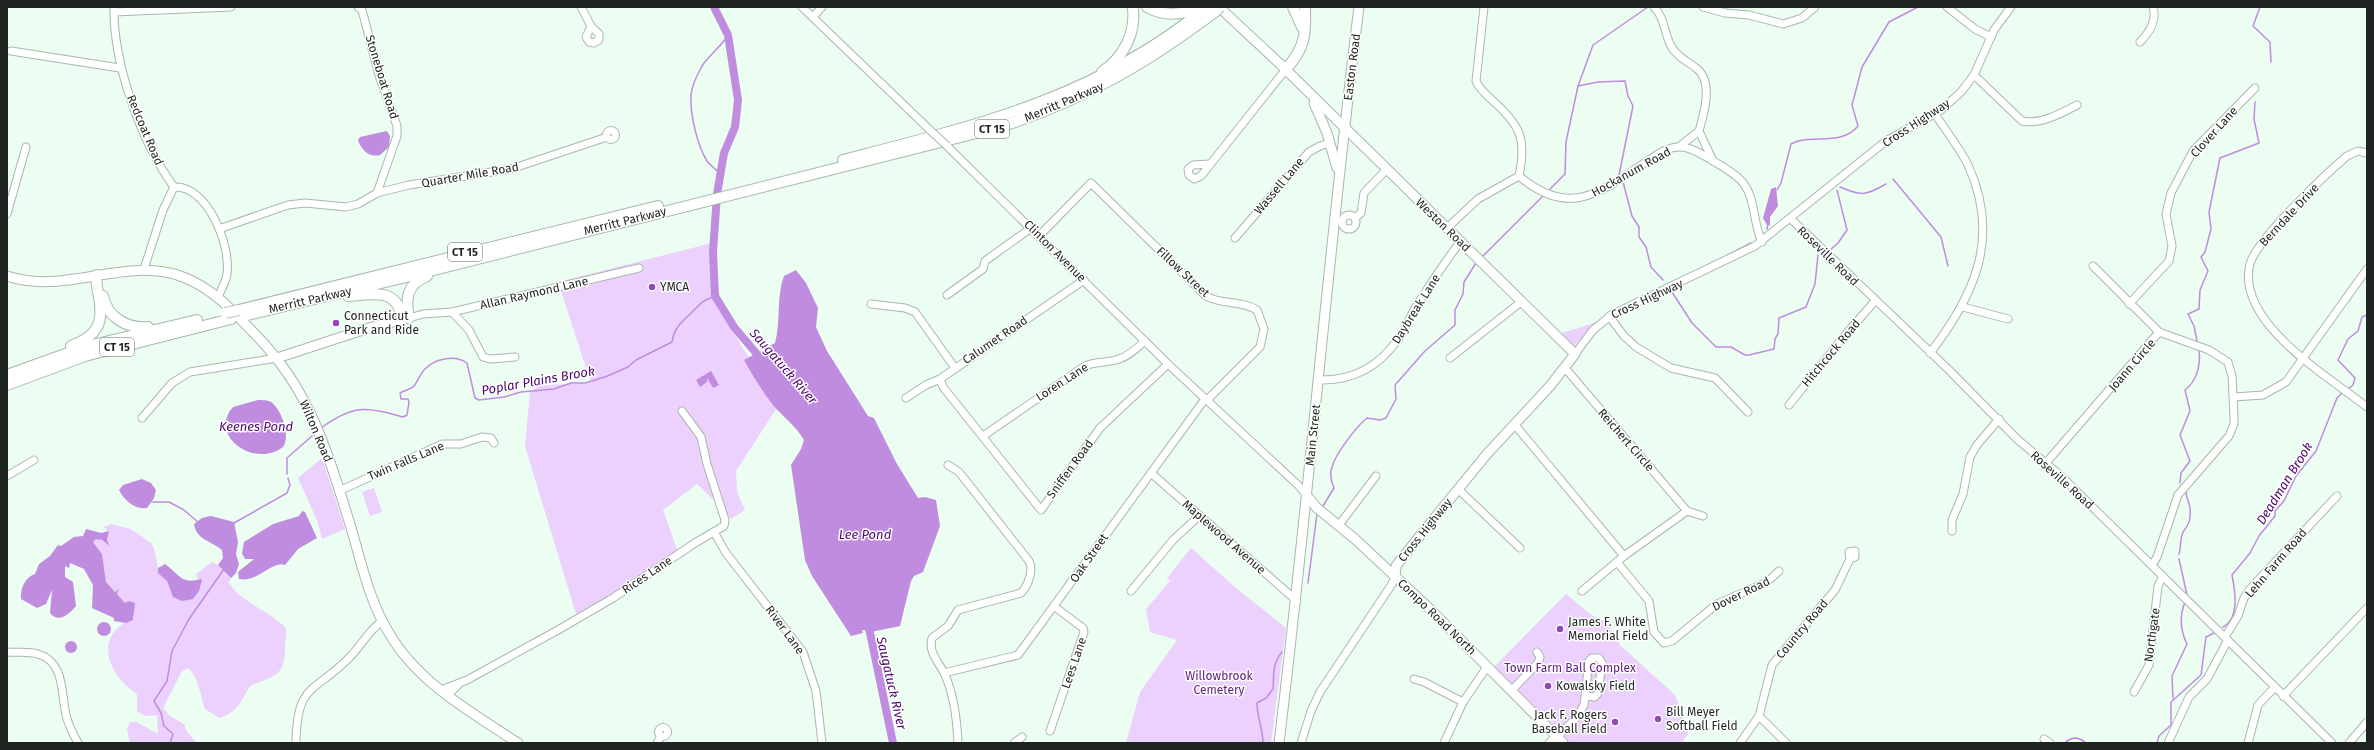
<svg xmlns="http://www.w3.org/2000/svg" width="2374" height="750" viewBox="0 0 2374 750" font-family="'Fira Sans',sans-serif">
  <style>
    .green { fill: #ecd0fe }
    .water { fill: #c08ce0 }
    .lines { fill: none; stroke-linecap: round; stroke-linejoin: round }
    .stream { stroke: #c08ce0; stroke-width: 1.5 }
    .river { stroke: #c08ce0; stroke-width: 8 }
    .minor-casing { stroke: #a8b8ad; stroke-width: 9 }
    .major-casing { stroke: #a8b8ad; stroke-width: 11 }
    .highway-casing { stroke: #a8b8ad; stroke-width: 12 }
    .minor { stroke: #fff; stroke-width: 7 }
    .major { stroke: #fff; stroke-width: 9 }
    .highway { stroke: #fff; stroke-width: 10 }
    .minor-bridge-casing { stroke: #a8b8ad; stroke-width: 9; stroke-linecap: butt }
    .highway-bridge-casing { stroke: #a8b8ad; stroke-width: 12; stroke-linecap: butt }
    .minor-bridge { stroke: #fff; stroke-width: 7 }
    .highway-bridge { stroke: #fff; stroke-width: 10 }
    .poi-dot { fill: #9248ba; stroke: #fff; stroke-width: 1.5 }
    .labels { text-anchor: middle; stroke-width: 3; stroke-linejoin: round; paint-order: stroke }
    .shield { fill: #fff; stroke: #626663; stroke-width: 1 }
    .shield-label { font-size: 11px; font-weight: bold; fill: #1e2420 }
    .street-label { font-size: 12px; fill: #1e2420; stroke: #fff }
    .poi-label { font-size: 12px; fill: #1e2420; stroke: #fff; text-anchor: start }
    .park-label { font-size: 12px; fill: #622082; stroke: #fff }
    .water-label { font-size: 13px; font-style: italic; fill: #4f056e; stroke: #fff }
  </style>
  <rect width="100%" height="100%" fill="#ecfdf1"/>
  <!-- green -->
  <g class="green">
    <path d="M712,243C711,279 727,326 748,356C754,365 762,372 768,380C773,388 775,398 778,406L736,471L737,492L745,510L731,519L723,509L697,484L663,510L678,552L638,579L576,614L525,446L530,392L543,383L548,385L591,383L558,282Z"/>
    <polygon points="1597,322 1574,346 1559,334"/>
    <polygon points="322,458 345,529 322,539 317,520 298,478"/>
    <polygon points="374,488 382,512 370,516 362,492"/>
    <path d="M111,524L131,529L151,543L155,551L158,570L167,581L172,594L193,599L201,585V579L198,580L196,574L212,562L218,565L231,578L229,583C242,603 270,611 286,628C287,634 285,640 285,647C285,678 274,675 250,686C241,701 237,713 219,718L205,709C200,694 199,680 189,668L182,671L163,708L170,716L184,724L187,732L197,743H130L127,729L130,722H137L158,734L157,715L145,716L137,711V694C106,673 93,635 134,618V614L117,594L119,591L115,592L106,582L102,554L93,542L96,538L111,545L107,540L108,531L104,527Z"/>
    <polygon points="1191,548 1236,588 1286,628 1271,743 1126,743 1140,692 1177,640 1150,632 1146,609 1170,581 1167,578"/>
    <polygon points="1566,594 1590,614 1606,622 1620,645 1675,695 1689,732 1682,743 1566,743 1493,668"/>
  </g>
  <!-- water -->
  <g class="water">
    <path d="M387,131L390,136L389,147L380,155C368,158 361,149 358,140L360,137Z"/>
    <polygon points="1776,187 1778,206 1770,217 1770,225 1767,225 1763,218 1771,189"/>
    <path d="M796,270L806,283L818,308L816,327L827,351L868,416L874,418L897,464L918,498L925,497L936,500L940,526L923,572L914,576L911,581L900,626L866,633L865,630H862L863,633L851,636L812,576L805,560L791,465L801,449L804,440C796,426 783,417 773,405C762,391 753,376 744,360L775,343C781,321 776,297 784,276Z"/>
    <polygon points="711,371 719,385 713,388 707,378 707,382 700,387 696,380"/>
    <path d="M258,400C262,400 267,400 271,402C281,409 291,435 283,447C253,469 208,435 233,407Z"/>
    <path d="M142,479L151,483L156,490L154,498L147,508C135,510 124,500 119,490L123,485Z"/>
    <path d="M302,511L305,512L317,538L298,549L285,565C272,560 258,583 239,579L238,572L254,559H245L242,553L244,542L273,524L299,516Z"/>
    <path d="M211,516L234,522L238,542L236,554L239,564L236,573L231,578L218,565L223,558L222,550C212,541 196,540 194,524L202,518Z"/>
    <path d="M86,529L101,533L109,531L107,540L110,546L102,540L96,539L93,542L102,554L106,582L115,592L119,589L117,594L125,603L129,601L135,603L133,620L126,623L114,621V618L92,608L93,585L84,569L70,563L69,568L65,566V577L73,582L76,606C69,614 59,624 50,613L52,590L46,604L37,608L21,599C20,589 25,577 35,574L39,564L50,556L58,545L61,546L74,537L83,536Z"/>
    <path d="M165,564C179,574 181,585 201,579L202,580L199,591L193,599L182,601L173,597L167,581L158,573V568Z"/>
    <circle cx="104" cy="629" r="7"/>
    <circle cx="71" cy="647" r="6"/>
  </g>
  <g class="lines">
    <!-- stream -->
    <g class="stream">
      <polyline points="2260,7 2253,26 2270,42 2271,62"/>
      <polyline points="1578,86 1598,82 1625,81 1628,96 1633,106 1619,175"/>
      <path d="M721,174C716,170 711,166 707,161C697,145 690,114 691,95C692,85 697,75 702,66C709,55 721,47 728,35"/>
      <polyline points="1893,179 1941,237 1948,266"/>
      <polyline points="1623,182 1632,216 1639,227 1639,237 1646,247 1651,267 1663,280"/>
      <path d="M1840,187C1861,196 1865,196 1886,184"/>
      <polyline points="1550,189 1565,174 1566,142 1578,86 1593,45 1648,7"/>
      <path d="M1777,190L1781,183L1791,144C1811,133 1841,147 1858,126L1852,105L1862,67L1889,22L1918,7"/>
      <polyline points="1767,229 1768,224"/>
      <polyline points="1829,251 1838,243 1847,230 1837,190"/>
      <polyline points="1728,255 1751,243"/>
      <polyline points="1482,257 1544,195"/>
      <polyline points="1672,292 1692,323 1716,347 1731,347 1745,355 1749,355 1774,349 1775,339 1778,334 1779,318 1806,307 1815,284 1818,255"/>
      <polyline points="2197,341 2194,326 2188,314 2199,309 2200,290 2208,271 2201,257 2205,252 2211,229 2209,212 2220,158 2259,143 2254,119 2255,102"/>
      <polyline points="2348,389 2353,385 2355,378 2338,360 2348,339 2358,331 2362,317 2367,315"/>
      <path d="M321,428C354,404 365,407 403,417L407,415L409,402L408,399H401L400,393C404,390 410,390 414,386C418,381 420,374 424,370C434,359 454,354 467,363L475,398L479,400L504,397L521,392L554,389L571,383H585L605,377L628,367L636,360L672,342C674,328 681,323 690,314C702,303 698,303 715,296"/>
      <polyline points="287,474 287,458 312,436"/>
      <path d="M2180,483L2181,473L2190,461L2180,435L2190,411L2185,390C2196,382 2201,366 2199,351"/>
      <polyline points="152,502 169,502 184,510 199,523"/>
      <path d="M1323,506L1334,488C1331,481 1329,474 1332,467C1336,453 1356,427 1367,418L1380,420L1386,418L1396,399L1395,385L1425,351L1455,325V310L1463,294L1464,282L1476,263"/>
      <polyline points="234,523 287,493 290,485 288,478"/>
      <path d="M2179,554C2181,548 2180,538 2183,532C2189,524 2191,520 2190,509C2190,503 2186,499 2186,491"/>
      <polyline points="2179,559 2187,595"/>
      <polyline points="1308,583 1317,514"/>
      <path d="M2223,627C2240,618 2235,590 2232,575L2250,553L2259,536L2275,516V511L2284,501L2296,476L2316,451L2337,398L2343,392"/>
      <path d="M2173,698L2172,676L2187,644C2180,630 2179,617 2185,602"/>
      <polyline points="170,743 173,734 164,726 161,713 154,701 167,681 172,651 189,619 224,569"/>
      <path d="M1263,743C1263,729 1257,717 1257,703L1266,698L1273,689C1274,675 1272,664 1282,652"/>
      <path d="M2065,743C2072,736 2079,737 2086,743"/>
      <polyline points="2157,743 2159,736 2171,725 2171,702 2201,675 2206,637 2214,633"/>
    </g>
    <!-- river -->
    <g class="river">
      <polyline points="714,7 728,35 738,100 735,127 724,153 717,194 713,252 715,296 734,327 762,360"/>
      <polyline points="868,623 893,743"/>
    </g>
    <defs>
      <g id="minor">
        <path d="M114,7C113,63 141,142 174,187"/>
        <polyline points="581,7 591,26 599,34 599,40 594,43 589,42 586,37 591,26"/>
        <polyline points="802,7 930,130"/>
        <path d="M1484,7L1476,81C1479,89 1486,94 1492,100C1520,125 1527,138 1519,176"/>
        <path d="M1654,7C1665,18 1664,33 1671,46C1676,56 1687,61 1696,68C1714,81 1704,114 1699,131L1680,146"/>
        <polyline points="1703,7 1725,13 1749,15 1783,24 1802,18 1815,7"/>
        <polyline points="1947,7 1975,29 1991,37"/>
        <polyline points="114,12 231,7"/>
        <polyline points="813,17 822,7"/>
        <path d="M2140,42C2149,33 2157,20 2153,7"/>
        <polyline points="11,51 120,68"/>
        <path d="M1974,75L2022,121C2040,125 2062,113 2077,105"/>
        <circle cx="611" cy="135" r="4.5"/>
        <polyline points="1699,131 1713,161"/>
        <polyline points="947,146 1168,364 1299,486 1307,496"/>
        <path d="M2367,153L2358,151L2347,156C2326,174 2256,240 2250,264C2235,322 2329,377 2367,407"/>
        <polyline points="1209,164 1193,165 1188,169 1189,175 1194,179 1201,176 1286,69"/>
        <path d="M174,187C208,185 231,246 227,274C226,282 221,290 218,297"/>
        <polyline points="377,193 409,185 511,169 607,137"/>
        <polyline points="7,214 26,147"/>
        <circle cx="1349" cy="222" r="7"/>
        <polyline points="1355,218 1361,213 1364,193 1387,169"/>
        <polyline points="1791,219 1949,370 2017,439 2061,476 2332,743"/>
        <path d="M1447,228L1478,199L1519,176C1570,219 1600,192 1646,162C1656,156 1666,147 1679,147C1689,146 1701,154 1710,159C1721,166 1736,173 1744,184C1756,201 1753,224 1762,242"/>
        <polyline points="219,229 288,205 305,203 346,207 358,204 377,193 397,136 397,126 379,75 362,10 358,7"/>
        <path d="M1039,236L1091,183L1206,296C1221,305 1241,300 1257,310L1264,329L1260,347L1207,400"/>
        <polyline points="1235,238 1309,152 1320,146 1330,143"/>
        <polyline points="2093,266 2159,332"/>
        <polyline points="144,269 163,210 174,187"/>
        <polyline points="947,295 983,269 985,261 1031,228"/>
        <polyline points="871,304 905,308 915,312 955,368"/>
        <polyline points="2129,304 2169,261 2172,246 2166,214 2171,193 2193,151 2255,88"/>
        <polyline points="1963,307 2008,319"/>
        <polyline points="452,312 469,330 483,357 490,359 515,357"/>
        <polyline points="1609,316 1624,336 1636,347 1671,368 1715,378 1748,412"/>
        <polyline points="409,318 423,314 452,312 639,268"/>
        <path d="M1930,353C1975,295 2001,237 1968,165C1959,147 1946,131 1935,114"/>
        <polyline points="1575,354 1593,330 1613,314 1755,246 1886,141 1941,110 1961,92 1974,75 1994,30 2011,7"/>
        <polyline points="1450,358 1521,302"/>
        <polyline points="1565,368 1687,511 1703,516"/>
        <polyline points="940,379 943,387 1041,510 1100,428 1168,364"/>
        <path d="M1318,380C1352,381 1379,367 1398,339C1406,329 1410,316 1417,305C1431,283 1445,262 1460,242"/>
        <polyline points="2234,397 2263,395 2286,382 2367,269"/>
        <polyline points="906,398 926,385 940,379 1084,280"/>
        <polyline points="1789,405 1846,334 1875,301"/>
        <polyline points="142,418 172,383 190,372 277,358"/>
        <polyline points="1515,425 1624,556"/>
        <path d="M983,436L1085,366C1096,361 1108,363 1119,359C1129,356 1137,348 1145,341"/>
        <polyline points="2045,464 2159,332 2209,350 2228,362 2232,376 2234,416 2234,424 2229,436 2178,495 2157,557 2152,565"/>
        <path d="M948,465L959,472L1029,561C1034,570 1028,586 1021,593L958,610L948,626L932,638C928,652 938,661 944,673C954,693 957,721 958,743"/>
        <polyline points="1151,473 1297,601"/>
        <polyline points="7,476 34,460"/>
        <polyline points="1458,489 1520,548"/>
        <polyline points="339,491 442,444 461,444 482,437 491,438 494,443"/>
        <polyline points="1339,525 1376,476"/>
        <polyline points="1952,531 1952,520 1963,494 1970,457 1977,445 1999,419"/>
        <polyline points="714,532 726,553 803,652 816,691 822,743"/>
        <polyline points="1617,562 1649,601 1654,632 1664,643 1672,641 1717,604 1767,582 1779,571"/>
        <polyline points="1131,591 1173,540 1199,516"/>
        <polyline points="1582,591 1624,556 1687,511"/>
        <polyline points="2225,637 2238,616 2244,598 2250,589 2337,496"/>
        <path d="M7,652C17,653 28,651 38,654C65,662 61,693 66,715C68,724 73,734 78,743"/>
        <polyline points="944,673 1018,655 1205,399"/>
        <polyline points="1414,679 1424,682 1463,702"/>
        <polyline points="441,690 467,680 558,630 613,598 695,543 724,526 725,520 707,464 701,437 682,411"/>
        <polyline points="1511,691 1538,663 1540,657 1537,652"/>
        <polyline points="2134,692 2149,665 2158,586 2163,576"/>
        <polyline points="448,695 459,684"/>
        <polyline points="2283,696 2367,608"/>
        <polyline points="1759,716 1786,743"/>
        <circle cx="663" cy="732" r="4.5"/>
        <polyline points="1050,731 1084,632 1083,628 1055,607"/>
        <polyline points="1557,737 1577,717 1584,705 1589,661 1592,658 1599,658 1602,663 1598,693 1595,697 1585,696"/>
        <polyline points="2044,739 2050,743"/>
        <path d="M296,743C297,683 313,694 349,658C361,646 369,630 382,621"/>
        <polyline points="657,743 661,736"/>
        <polyline points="1014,743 1022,737"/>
        <polyline points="1301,743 1311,711 1320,692 1392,584 1395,576"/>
        <polyline points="1444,743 1463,702 1487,667"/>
        <polyline points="1549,743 1556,736"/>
        <polyline points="1740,743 1759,716 1772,665 1835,590 1850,559 1849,552 1855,551 1855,557 1850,559"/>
        <polyline points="2168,743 2189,697 2207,679 2228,640"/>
        <polyline points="2248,743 2258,705 2274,688"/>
        <polyline points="2349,743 2367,722"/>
      </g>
      <g id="major">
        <polyline points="1219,7 1279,63 1575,354 1550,386 1487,454 1423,532 1396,566 1395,576"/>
        <polyline points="1314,103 1327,133 1337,168"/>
        <path d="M7,276C66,296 125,255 183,277C212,288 232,310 253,332C261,340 269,349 276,358C316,407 334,472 352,531C362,566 370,602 389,633C418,683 471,712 518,743"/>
        <polyline points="277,358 372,327 409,318"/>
        <polyline points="1307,496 1317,508 1355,539 1431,610 1563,743"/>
        <path d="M1279,743C1309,498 1328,252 1359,7"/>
      </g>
      <g id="highway">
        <path d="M1147,7C1165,18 1185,14 1203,7"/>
        <polyline points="1293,7 1302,27"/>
        <path d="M1286,69C1305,48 1306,35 1305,7"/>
        <path d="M1102,72C1124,57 1136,33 1133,7"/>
        <path d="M843,160C978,125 1096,98 1207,7"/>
        <path d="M103,296C107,317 127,329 148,327"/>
        <path d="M348,296C372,294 398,287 402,319"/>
        <polyline points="239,310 658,206"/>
        <path d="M243,316L402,278L1000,127C1083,100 1146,64 1216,11"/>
        <path d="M409,318C405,298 407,284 427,276"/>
        <path d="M71,346C97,336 104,324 99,297C98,290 95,283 97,275"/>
        <polyline points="7,375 88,346 197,320"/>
        <polyline points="7,385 85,356 231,319"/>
      </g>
    </defs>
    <!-- minor casing -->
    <use href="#minor" class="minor-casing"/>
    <!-- major casing -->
    <use href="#major" class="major-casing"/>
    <!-- highway casing -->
    <use href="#highway" class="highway-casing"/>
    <!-- minor -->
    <use href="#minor" class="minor"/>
    <!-- major -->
    <use href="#major" class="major"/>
    <!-- highway -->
    <use href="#highway" class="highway"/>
    <defs>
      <polyline id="minor-bridge" points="930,130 947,146"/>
      <g id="highway-bridge">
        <polyline points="1216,11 1220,7"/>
        <polyline points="225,313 239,310"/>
      </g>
    </defs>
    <!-- minor-bridge casing -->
    <use href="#minor-bridge" class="minor-bridge-casing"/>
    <!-- highway-bridge casing -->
    <use href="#highway-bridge" class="highway-bridge-casing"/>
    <!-- minor-bridge -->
    <use href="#minor-bridge" class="minor-bridge"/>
    <!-- highway-bridge -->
    <use href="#highway-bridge" class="highway-bridge"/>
  </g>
  <!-- markers -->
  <g class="poi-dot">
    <circle cx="652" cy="287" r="4"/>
    <circle cx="336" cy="323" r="4"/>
    <circle cx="1560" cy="629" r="4"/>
    <circle cx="1548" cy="686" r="4"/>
    <circle cx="1658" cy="719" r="4"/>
    <circle cx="1615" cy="722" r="4"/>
  </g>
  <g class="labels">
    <!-- shield labels -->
    <g class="shield">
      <rect x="975" y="120" width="34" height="18" rx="3"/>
      <rect x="448" y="243" width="34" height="18" rx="3"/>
      <rect x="100" y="338" width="34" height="18" rx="3"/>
    </g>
    <g class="shield-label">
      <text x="992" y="133">CT 15</text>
      <text x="465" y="256">CT 15</text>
      <text x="117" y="351">CT 15</text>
    </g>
    <!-- street labels -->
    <g class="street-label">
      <text transform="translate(1352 67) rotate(-83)" y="4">Easton Road</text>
      <text transform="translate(382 77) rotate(73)" y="4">Stoneboat Road</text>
      <text transform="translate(1064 102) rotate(-23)" y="4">Merritt Parkway</text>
      <text transform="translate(1916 123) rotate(-33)" y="4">Cross Highway</text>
      <text transform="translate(145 130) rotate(67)" y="4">Redcoat Road</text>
      <text transform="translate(2214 132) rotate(-48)" y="4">Clover Lane</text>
      <text transform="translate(1631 172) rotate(-29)" y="4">Hockanum Road</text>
      <text transform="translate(470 175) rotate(-10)" y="4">Quarter Mile Road</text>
      <text transform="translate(1279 186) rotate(-50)" y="4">Wassell Lane</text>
      <text transform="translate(2289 215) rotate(-47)" y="4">Berndale Drive</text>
      <text transform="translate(625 221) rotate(-14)" y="4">Merritt Parkway</text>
      <text transform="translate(1443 225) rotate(44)" y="4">Weston Road</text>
      <text transform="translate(1055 251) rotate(45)" y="4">Clinton Avenue</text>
      <text transform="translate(1828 256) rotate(44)" y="4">Roseville Road</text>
      <text transform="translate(1183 272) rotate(43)" y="4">Fillow Street</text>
      <text transform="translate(534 293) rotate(-13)" y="4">Allan Raymond Lane</text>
      <text transform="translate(1647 299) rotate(-25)" y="4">Cross Highway</text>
      <text transform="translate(310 300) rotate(-13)" y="4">Merritt Parkway</text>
      <text transform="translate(1416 309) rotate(-58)" y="4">Daybreak Lane</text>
      <text transform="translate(995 340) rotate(-34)" y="4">Calumet Road</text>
      <text transform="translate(1831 353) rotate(-50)" y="4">Hitchcock Road</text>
      <text transform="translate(2132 365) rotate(-49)" y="4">Joann Circle</text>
      <text transform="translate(1062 382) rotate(-33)" y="4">Loren Lane</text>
      <text transform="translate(316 431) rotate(67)" y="4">Wilton Road</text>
      <text transform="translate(1313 435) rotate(-84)" y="4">Main Street</text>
      <text transform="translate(1626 440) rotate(49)" y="4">Reichert Circle</text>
      <text transform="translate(406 461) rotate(-23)" y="4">Twin Falls Lane</text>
      <text transform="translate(1070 469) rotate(-54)" y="4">Sniffen Road</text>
      <text transform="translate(2062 480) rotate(42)" y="4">Roseville Road</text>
      <text transform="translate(1425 530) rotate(-51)" y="4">Cross Highway</text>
      <text transform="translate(1224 537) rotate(41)" y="4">Maplewood Avenue</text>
      <text transform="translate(1089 558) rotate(-55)" y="4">Oak Street</text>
      <text transform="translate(2276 563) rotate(-49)" y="4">Lehn Farm Road</text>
      <text transform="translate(647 575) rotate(-34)" y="4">Rices Lane</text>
      <text transform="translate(1741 594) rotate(-26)" y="4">Dover Road</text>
      <text transform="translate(1437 617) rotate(44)" y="4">Compo Road North</text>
      <text transform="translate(1802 629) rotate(-50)" y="4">Country Road</text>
      <text transform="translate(785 630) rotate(54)" y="4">River Lane</text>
      <text transform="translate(2152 635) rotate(-82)" y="4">Northgate</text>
      <text transform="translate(1074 663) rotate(-71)" y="4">Lees Lane</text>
    </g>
    <!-- poi labels -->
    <g class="poi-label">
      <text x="660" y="291">YMCA</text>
      <text x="344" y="320">Connecticut<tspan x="344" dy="14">Park and Ride</tspan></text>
      <text x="1568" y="626">James F. White<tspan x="1568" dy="14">Memorial Field</tspan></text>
      <text x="1556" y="690">Kowalsky Field</text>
      <text x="1666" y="716">Bill Meyer<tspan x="1666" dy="14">Softball Field</tspan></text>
      <text x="1607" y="719" text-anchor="end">Jack F. Rogers<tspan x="1607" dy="14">Baseball Field</tspan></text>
    </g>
    <!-- park labels -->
    <g class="park-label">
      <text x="1570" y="672">Town Farm Ball Complex</text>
      <text x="1219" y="680">Willowbrook<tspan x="1219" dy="14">Cemetery</tspan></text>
    </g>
    <!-- water labels -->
    <g class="water-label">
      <text transform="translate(784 366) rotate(49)" y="5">Saugatuck River</text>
      <text transform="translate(538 380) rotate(-10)" y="5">Poplar Plains Brook</text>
      <text x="256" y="431">Keenes Pond</text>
      <text transform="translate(2284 483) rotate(-58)" y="5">Deadman Brook</text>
      <text x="865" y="539">Lee Pond</text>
      <text transform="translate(892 683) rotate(77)" y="5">Saugatuck River</text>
    </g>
  </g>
  <!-- border -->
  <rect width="2374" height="750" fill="none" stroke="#1e2420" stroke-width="16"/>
</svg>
